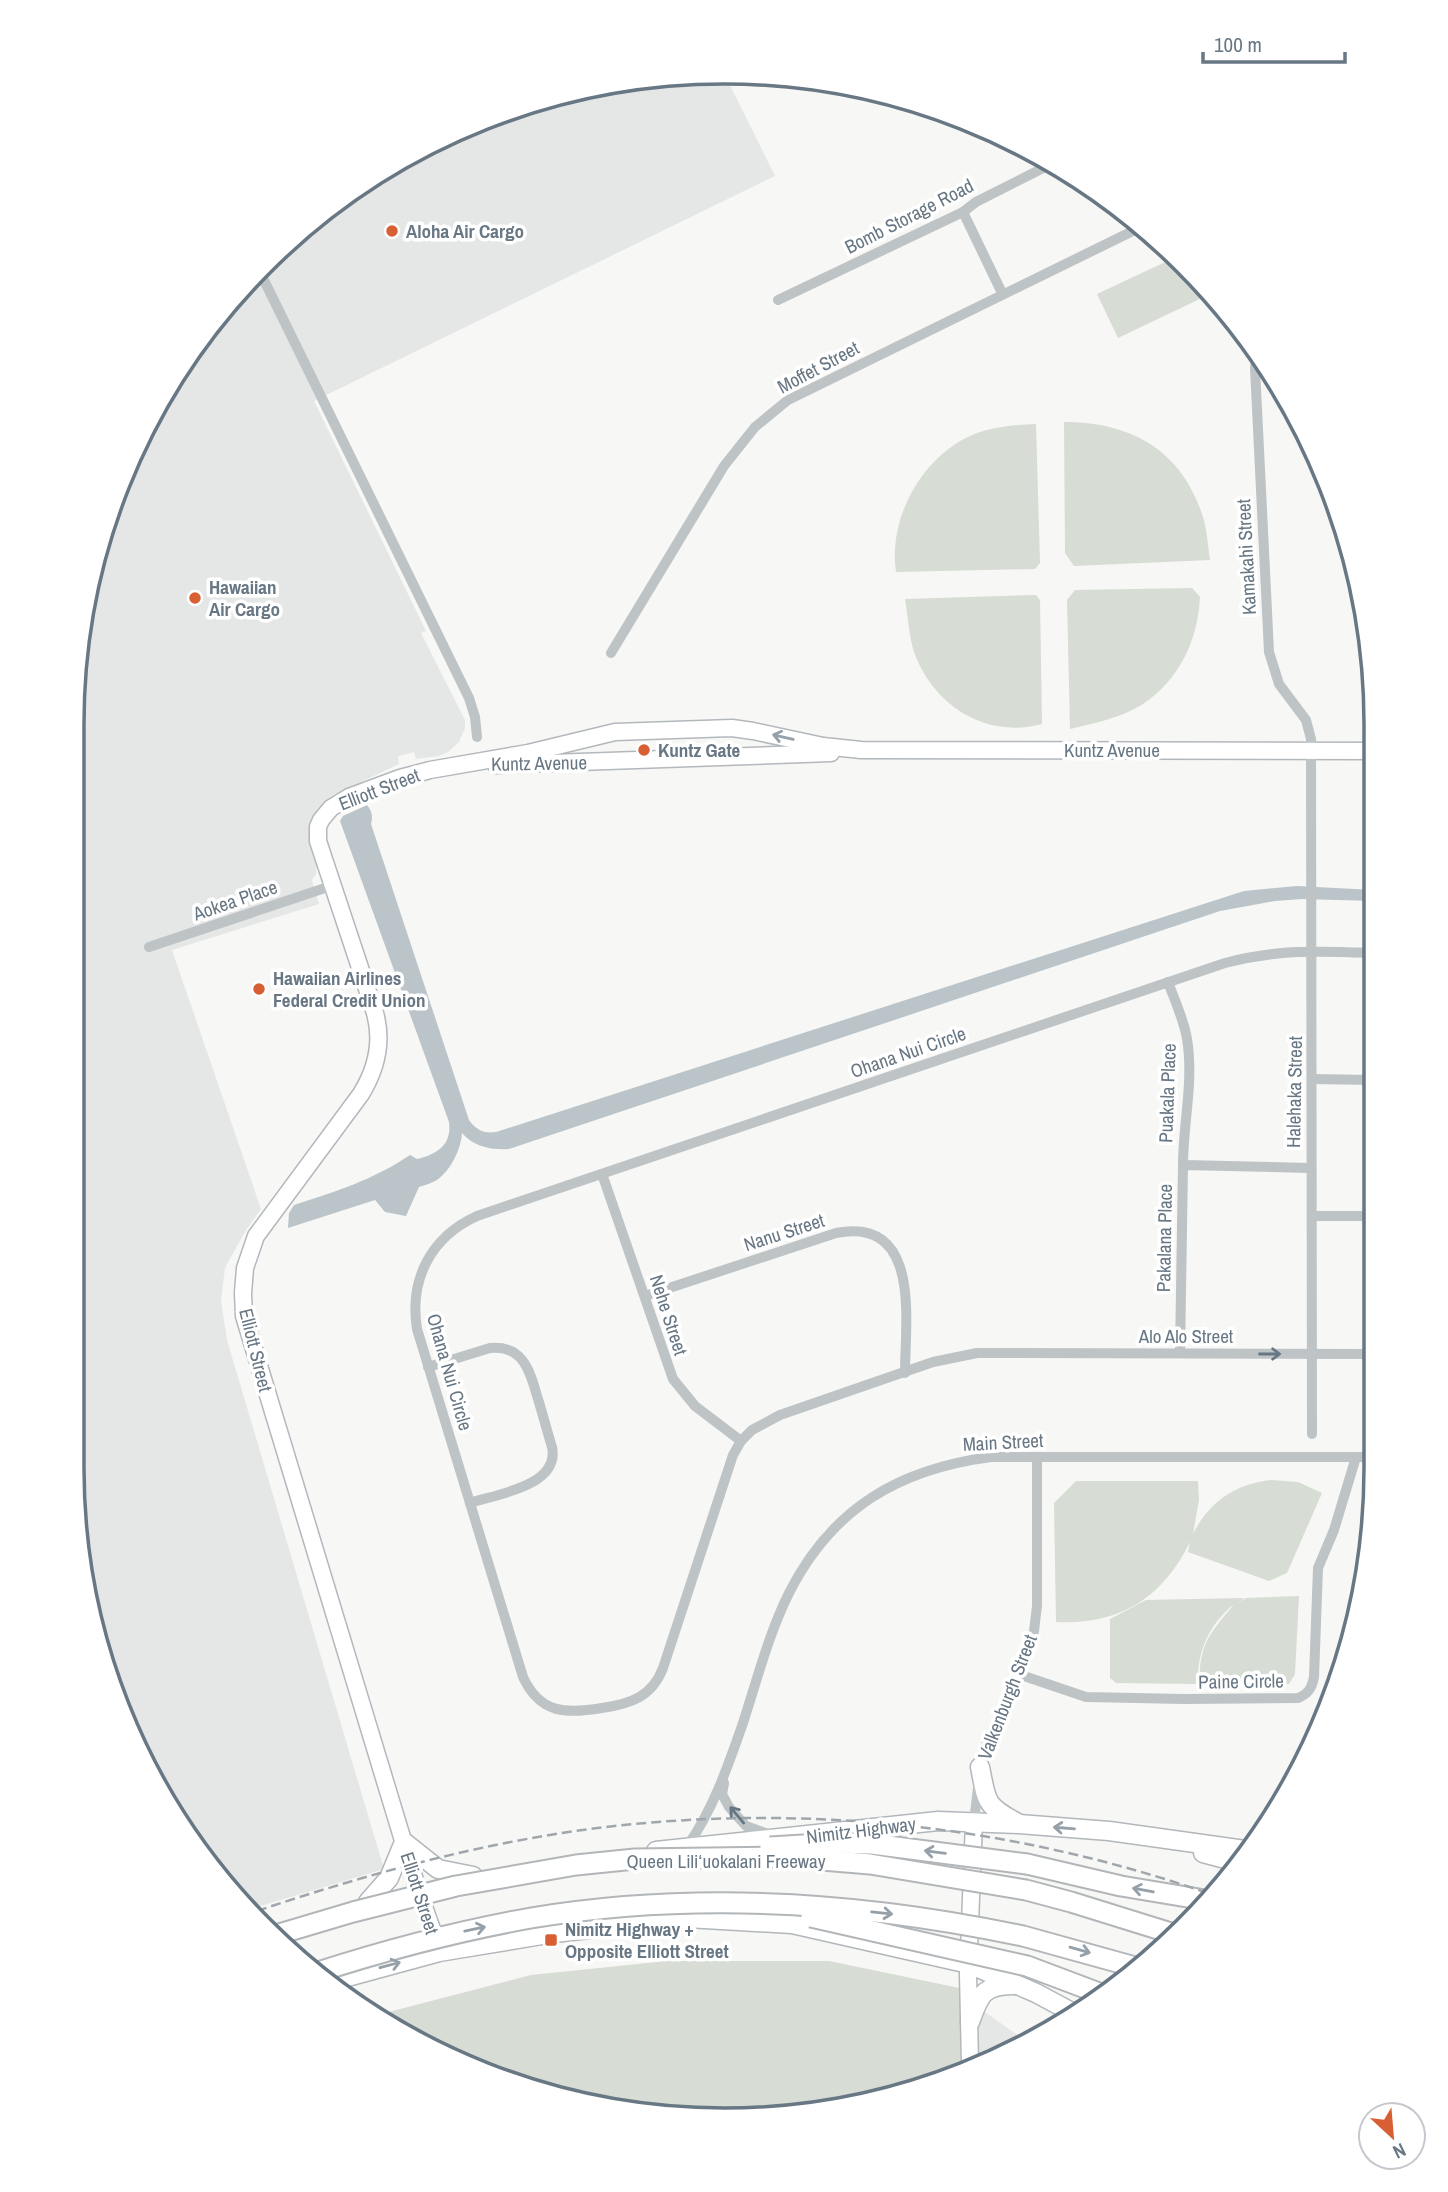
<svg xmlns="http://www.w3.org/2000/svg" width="1448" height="2192" viewBox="0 0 1448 2192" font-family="'Archivo Narrow',sans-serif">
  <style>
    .built { fill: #e5e6e6 }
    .green { fill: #d7dcd4 }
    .water { fill: #bac4c9 }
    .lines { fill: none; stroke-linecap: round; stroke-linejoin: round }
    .secondary-casing { stroke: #b3b8bd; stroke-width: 19 }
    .primary-casing { stroke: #b2b7bb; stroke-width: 21 }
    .highway-casing { stroke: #b2b6b9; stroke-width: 23 }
    .street { stroke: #bec3c6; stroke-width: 10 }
    .secondary { stroke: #fff; stroke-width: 16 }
    .primary { stroke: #fff; stroke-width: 18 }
    .highway { stroke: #fff; stroke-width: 19 }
    .rail { stroke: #a0a7ac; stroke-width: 2.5; stroke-dasharray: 10 5; stroke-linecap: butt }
    .highway-bridge-casing { stroke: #b2b6b9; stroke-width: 23; stroke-linecap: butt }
    .highway-bridge { stroke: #fff; stroke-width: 19 }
    .oneway { stroke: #95a0a9 }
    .oneway2 { stroke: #687784 }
    .poi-dot { fill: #d85e34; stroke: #fff; stroke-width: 2.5 }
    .labels { text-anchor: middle; stroke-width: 7; stroke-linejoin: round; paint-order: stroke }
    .street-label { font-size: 19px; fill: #687784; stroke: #fff }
    .poi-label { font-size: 19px; font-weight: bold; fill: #687784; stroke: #fff; text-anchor: start }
    .rim { fill: none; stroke: #687784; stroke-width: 3.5 }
  </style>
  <rect width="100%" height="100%" fill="#f7f7f5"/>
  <!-- built -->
  <g class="built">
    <polygon points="681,73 725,75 775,176 314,401 426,631 421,633 465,720 465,728 459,742 448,752 439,756 416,759 414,752 402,755 398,757 399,764 332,796 322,806 311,822 309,831 309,840 317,865 316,874 312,880 319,904 172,950 261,1209 246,1230 225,1268 221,1301 227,1340 384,1869 254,1908 182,1831 106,1677 72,1468 77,638 122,474 233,294 327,207 435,139 555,94"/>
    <polygon points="985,2012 1023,2039 972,2062 973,2025"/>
  </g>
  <!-- green -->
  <g class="green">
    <polygon points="1176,257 1195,278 1204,297 1118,338 1097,294"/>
    <path d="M1064,422C1131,422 1182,450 1203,517C1207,530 1208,546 1210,560L1074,566L1065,553Z"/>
    <path d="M1036,424L1040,563L1035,569L896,572C888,520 920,460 968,437C989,427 1012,425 1036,424Z"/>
    <path d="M1192,588L1200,597C1198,640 1179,680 1143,704C1121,718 1095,723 1070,729L1067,600L1075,590Z"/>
    <path d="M1036,595L1040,600L1042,724C987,739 934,707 914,652C909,636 908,617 905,599Z"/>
    <path d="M1271,1480L1298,1482L1322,1493L1287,1573L1269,1581L1188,1552L1190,1542C1162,1599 1119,1625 1056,1622L1054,1503L1076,1481H1198L1199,1500L1193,1534C1209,1502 1235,1484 1271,1480Z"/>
    <path d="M1299,1596L1295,1674L1289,1684L1200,1685C1198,1643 1211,1633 1234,1604C1209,1625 1197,1651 1198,1684L1116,1683L1110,1678V1619L1146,1600L1244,1598L1239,1602L1246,1598Z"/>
    <polygon points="667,1961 829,1961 969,1990 970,2063 893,2098 682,2119 514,2085 381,2014 531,1975"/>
  </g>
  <!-- water -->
  <path class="water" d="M367,805C372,811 373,816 371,824L469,1120C476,1130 484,1134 496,1132L1244,891L1297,886L1374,890V901L1302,899L1275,901L1220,911L509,1149C491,1150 474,1147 462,1133C461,1149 451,1170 437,1180C432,1183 425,1185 419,1187L406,1216L385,1212L375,1200L288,1228L289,1213L294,1205C335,1192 375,1179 410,1155L417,1159C437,1154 452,1145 449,1122L340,821L343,816Z"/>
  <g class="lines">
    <defs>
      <g id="secondary">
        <polyline points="496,765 831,753"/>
        <path d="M439,1949L418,1890L244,1316L243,1293L245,1268L256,1236L361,1094C377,1068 383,1042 375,1013L318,841V827L321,820L331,808L349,797L400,778L430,770L528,753L615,732L732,728L753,731L823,746L861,750L1375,751"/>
        <polyline points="970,2063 968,1974 974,1822"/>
      </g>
      <g id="primary">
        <path d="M980,1767C987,1801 984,1805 1016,1822"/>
        <polyline points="656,1851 938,1821 1019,1824 1109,1831 1245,1850"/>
        <polyline points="1203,1853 1237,1862"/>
        <polyline points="368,1902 389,1878 404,1842 438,1869 473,1876"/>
        <polyline points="325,1983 439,1952 554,1933 687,1918 792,1924 969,1964 1036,1993 1077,2015"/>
        <path d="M970,2022C980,1994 983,1985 1015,1985"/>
      </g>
      <g id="highway">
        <polyline points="1027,1864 1121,1886 1211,1901"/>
        <polyline points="1026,1890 1071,1902 1174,1934"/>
        <polyline points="1023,1936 1135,1967"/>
        <polyline points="1027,1966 1104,1995"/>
      </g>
    </defs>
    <!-- secondary casing -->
    <use href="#secondary" class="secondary-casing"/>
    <!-- primary casing -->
    <use href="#primary" class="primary-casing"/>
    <!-- highway casing -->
    <use href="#highway" class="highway-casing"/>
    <!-- street -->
    <g class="street">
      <polyline points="963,212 1002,293"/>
      <polyline points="259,270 469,698 475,717 477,737"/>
      <polyline points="778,300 963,212 976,202 1055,162"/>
      <polyline points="1257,353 1255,368 1269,652 1279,684 1306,720 1311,739 1312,1434"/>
      <polyline points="611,653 724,466 755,427 788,400 1143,226"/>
      <polyline points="149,947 331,886"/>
      <path d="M1168,982C1175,1001 1184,1020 1187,1039C1194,1081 1183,1124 1183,1165"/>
      <polyline points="1312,1079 1373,1080"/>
      <polyline points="602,1174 673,1379 695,1406 741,1441"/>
      <polyline points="1312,1216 1372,1216"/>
      <path d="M645,1296L836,1233C922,1217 905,1321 905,1373"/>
      <polyline points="1180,1353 1183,1165 1310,1168"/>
      <path d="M1372,1354L977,1353L933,1362L780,1415L752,1430L741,1441L733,1455L663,1668C652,1697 630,1704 602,1708C566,1714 540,1714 523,1677L417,1329C409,1279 431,1237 477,1216L1225,963C1278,949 1319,951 1374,953"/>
      <path d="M428,1367L490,1348C524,1345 530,1372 538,1399C543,1415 547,1431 552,1447C560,1486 497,1494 470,1503"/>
      <path d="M1018,1674L1086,1697L1184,1699L1298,1698C1308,1694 1312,1688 1314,1677L1318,1568L1334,1530L1356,1457"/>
      <polyline points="724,1783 722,1794 729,1807 746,1826 771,1835"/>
      <polyline points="974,1822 982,1754 1018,1674 1034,1631 1037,1606 1037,1457"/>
      <path d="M686,1848C713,1810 728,1766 743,1723C757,1680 769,1633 789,1593C832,1508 899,1469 991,1457H1371"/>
    </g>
    <!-- secondary -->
    <use href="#secondary" class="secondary"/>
    <!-- primary -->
    <use href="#primary" class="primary"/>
    <!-- highway -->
    <use href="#highway" class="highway"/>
    <!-- rail -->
    <path class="rail" d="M257,1911C370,1873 488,1841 606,1827C812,1803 1021,1827 1216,1896"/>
    <defs>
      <g id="highway-bridge">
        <polyline points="770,1847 836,1843 872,1844 1027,1864"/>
        <polyline points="811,1917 1027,1966"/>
        <polyline points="279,1934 353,1912 456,1886 576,1865 635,1859 786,1857 870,1864 1026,1890"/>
        <path d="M315,1973C386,1950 458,1931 531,1918C694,1891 862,1902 1023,1936"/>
      </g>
    </defs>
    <!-- highway-bridge casing -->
    <use href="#highway-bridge" class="highway-bridge-casing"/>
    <!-- highway-bridge -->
    <use href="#highway-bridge" class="highway-bridge"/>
  </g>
  <!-- one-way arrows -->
  <defs><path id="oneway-shaft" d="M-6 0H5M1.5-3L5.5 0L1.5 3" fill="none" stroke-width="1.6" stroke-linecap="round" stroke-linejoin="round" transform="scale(1.75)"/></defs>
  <g class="oneway">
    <use href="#oneway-shaft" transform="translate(783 737) rotate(-167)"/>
    <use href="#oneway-shaft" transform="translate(1064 1828) rotate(-175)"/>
    <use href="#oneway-shaft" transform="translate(935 1852) rotate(-173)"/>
    <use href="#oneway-shaft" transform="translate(1143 1890) rotate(-170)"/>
    <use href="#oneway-shaft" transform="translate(882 1913) rotate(6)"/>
    <use href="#oneway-shaft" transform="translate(475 1929) rotate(-12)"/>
    <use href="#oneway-shaft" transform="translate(1080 1950) rotate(16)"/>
    <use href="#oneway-shaft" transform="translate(390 1965) rotate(-15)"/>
  </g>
  <g class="oneway2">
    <use href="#oneway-shaft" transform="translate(1270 1354)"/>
    <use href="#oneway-shaft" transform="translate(737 1815) rotate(-130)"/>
  </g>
  <!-- markers -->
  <g class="poi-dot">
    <circle cx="392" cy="231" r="7"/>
    <circle cx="195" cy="598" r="7"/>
    <circle cx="644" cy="750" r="7"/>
    <circle cx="259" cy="989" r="7"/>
    <rect x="544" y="1933" width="14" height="14" rx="3.5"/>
  </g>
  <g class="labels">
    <!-- street labels -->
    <g class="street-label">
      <text transform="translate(909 216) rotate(-27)" y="7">Bomb Storage Road</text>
      <text transform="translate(818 367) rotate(-28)" y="7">Moffet Street</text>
      <text transform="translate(1246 557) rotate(-93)" y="7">Kamakahi Street</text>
      <text x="1112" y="757">Kuntz Avenue</text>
      <text transform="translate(539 763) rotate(-1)" y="7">Kuntz Avenue</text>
      <text transform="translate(379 789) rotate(-21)" y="7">Elliott Street</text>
      <text transform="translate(235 900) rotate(-19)" y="7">Aokea Place</text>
      <text transform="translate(908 1052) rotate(-19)" y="7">Ohana Nui Circle</text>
      <text transform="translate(1294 1092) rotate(-89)" y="7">Halehaka Street</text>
      <text transform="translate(1167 1093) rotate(-88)" y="7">Puakala Place</text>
      <text transform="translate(784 1232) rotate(-18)" y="7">Nanu Street</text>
      <text transform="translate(1164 1238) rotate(-89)" y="7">Pakalana Place</text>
      <text transform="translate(669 1315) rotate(72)" y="7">Nehe Street</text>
      <text x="1186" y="1343">Alo Alo Street</text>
      <text transform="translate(256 1350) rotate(76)" y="7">Elliott Street</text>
      <text transform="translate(450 1372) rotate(74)" y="7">Ohana Nui Circle</text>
      <text transform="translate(1003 1442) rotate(-3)" y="7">Main Street</text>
      <text transform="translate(1241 1681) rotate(-1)" y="7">Paine Circle</text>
      <text transform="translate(1007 1697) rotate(-69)" y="7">Valkenburgh Street</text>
      <text transform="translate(861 1830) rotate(-7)" y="7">Nimitz Highway</text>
      <text x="726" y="1868">Queen Liliʻuokalani Freeway</text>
      <text transform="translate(420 1893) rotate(72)" y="7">Elliott Street</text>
    </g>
    <!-- poi labels -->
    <g class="poi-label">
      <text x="406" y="238">Aloha Air Cargo</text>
      <text x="209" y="594">Hawaiian<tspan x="209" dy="22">Air Cargo</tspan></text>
      <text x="658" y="757">Kuntz Gate</text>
      <text x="273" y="985">Hawaiian Airlines<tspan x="273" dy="22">Federal Credit Union</tspan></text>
      <text x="565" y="1936">Nimitz Highway +<tspan x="565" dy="22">Opposite Elliott Street</tspan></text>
    </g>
  </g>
  <!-- crop -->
  <path d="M0 0H1448V2192H0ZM724 84H724A640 640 0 0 1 1364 724V1468A640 640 0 0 1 724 2108H724A640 640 0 0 1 84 1468V724A640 640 0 0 1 724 84Z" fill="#fff" fill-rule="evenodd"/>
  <path class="rim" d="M724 84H724A640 640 0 0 1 1364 724V1468A640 640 0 0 1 724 2108H724A640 640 0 0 1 84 1468V724A640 640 0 0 1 724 84Z"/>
  <!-- north arrow -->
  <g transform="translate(1392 2136) rotate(154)"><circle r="33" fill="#ffffff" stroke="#c3c9ce" stroke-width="2"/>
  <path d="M0-5L12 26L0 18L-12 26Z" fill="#d85e34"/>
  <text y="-10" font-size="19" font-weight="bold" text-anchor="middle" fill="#687784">N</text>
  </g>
  <!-- scale -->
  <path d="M1203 52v10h142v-10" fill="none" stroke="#687784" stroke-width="3.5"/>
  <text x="1214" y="52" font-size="21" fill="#687784" stroke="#ffffff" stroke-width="5" paint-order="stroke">100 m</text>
</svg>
